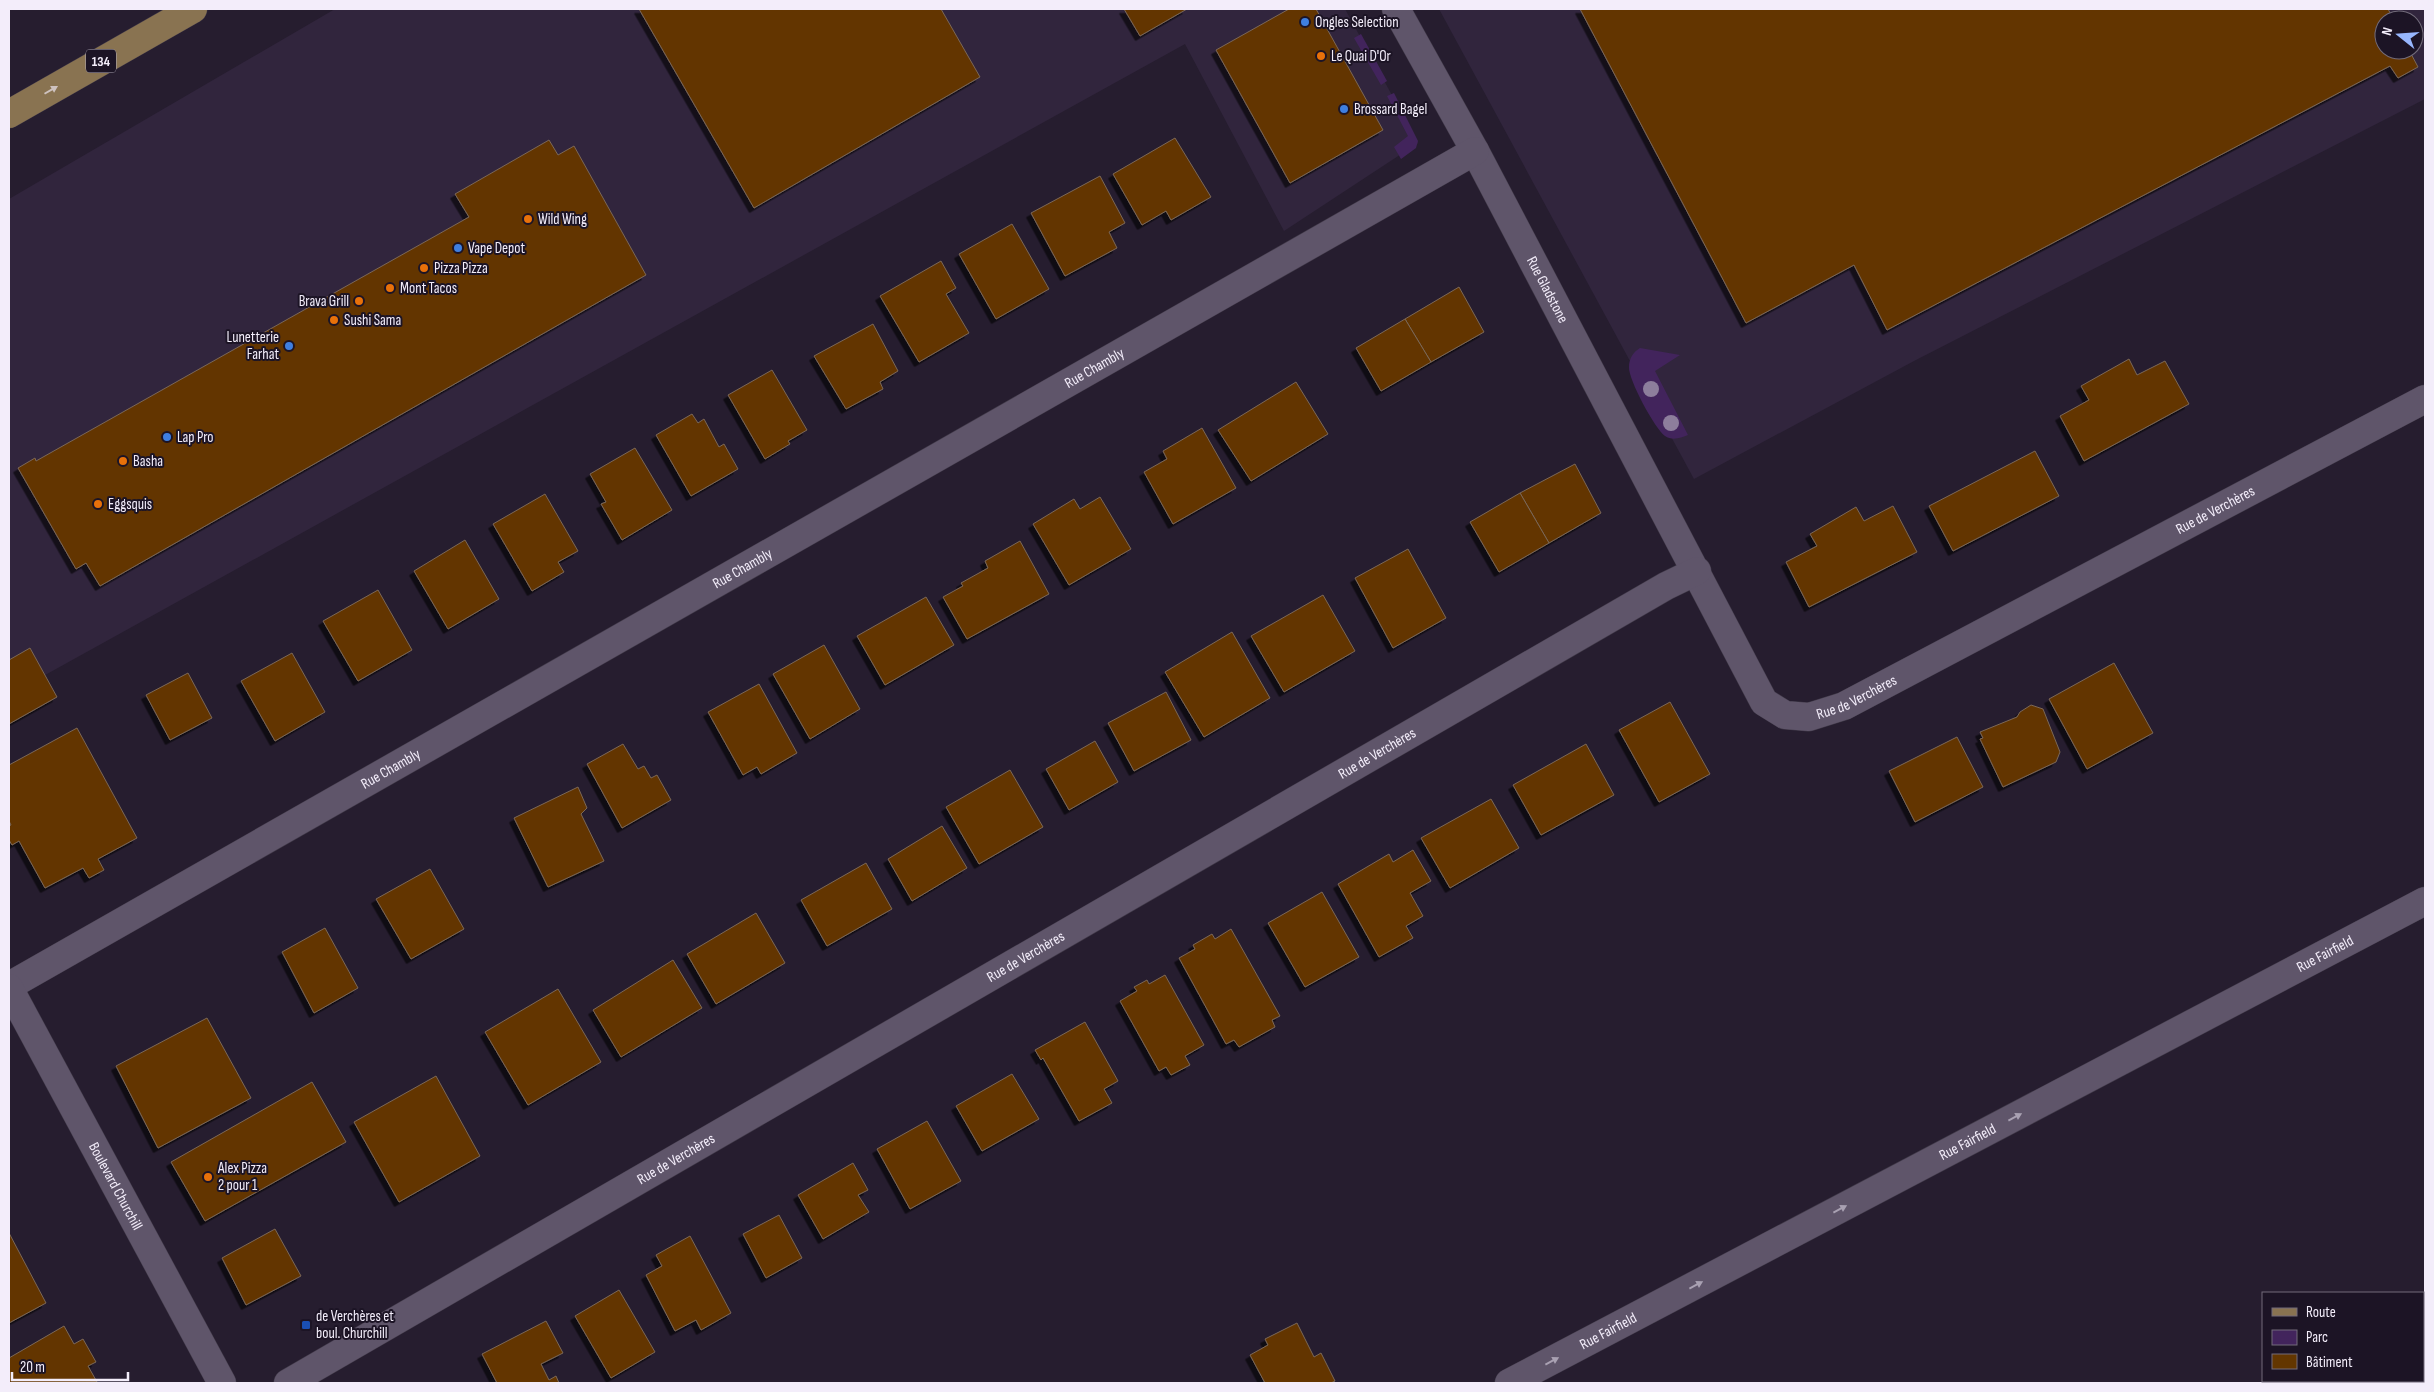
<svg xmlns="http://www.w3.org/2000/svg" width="2434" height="1392" viewBox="0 0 2434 1392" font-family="'Sofia Sans Condensed',sans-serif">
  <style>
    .built { fill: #31253d; fill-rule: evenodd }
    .green { fill: #42245c }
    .building { fill: #633600; stroke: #7b6757; filter: url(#shadow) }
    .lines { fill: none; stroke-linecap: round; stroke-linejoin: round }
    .minor-casing { stroke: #413a49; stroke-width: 29 }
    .major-casing { stroke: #413a49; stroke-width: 29 }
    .minor { stroke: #5f556a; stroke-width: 28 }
    .major { stroke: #897351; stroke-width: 28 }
    .tree { fill: #8d7e9c }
    .oneway { fill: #cec2bf }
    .oneway2 { fill: #a9a1b2 }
    .shop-dot { fill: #3f7fe0; stroke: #1c1425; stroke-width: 2 }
    .food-dot { fill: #e8710a; stroke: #1c1425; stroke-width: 2 }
    .transit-dot { fill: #1a4fb4; stroke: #1c1425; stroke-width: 2 }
    .labels { text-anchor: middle; stroke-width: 4; stroke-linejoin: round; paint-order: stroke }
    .shield { fill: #1c1425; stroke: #b2acba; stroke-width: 1 }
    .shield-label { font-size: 14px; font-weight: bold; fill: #f3edfa }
    .poi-label { font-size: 15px; fill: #f3edfa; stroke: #1c1425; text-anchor: start }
    .street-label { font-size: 15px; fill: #f3edfa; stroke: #1c1425 }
  </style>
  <defs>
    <filter id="shadow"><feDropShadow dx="-4.5" dy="4.5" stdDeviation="0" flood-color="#0009"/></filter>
  </defs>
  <rect width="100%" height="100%" fill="#261d2f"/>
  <!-- built -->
  <g class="built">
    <polygon points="335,9 1345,9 1418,143 1284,231 1185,44 9,695 9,199"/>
    <path d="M1439,9H2425V99L1914,361L1694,479ZM2384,20H2414V50H2384Z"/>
  </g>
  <!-- green -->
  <g class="green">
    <polygon points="1361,34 1387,81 1381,85 1354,38"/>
    <polygon points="1394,93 1418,141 1416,148 1401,159 1394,147 1408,136 1387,96"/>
    <path d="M1640,348L1680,355L1655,371L1688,435C1681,438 1672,441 1665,436C1655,429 1628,379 1629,367C1629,359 1633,352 1640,348Z"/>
  </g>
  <!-- building -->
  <g class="building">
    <polygon points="639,9 941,9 980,77 754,208"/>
    <polygon points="1124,9 1187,9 1140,36"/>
    <polygon points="1289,9 1316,9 1383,130 1290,183 1216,50"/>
    <polygon points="1580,9 2388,9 2394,20 2384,20 2384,50 2409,50 2418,67 2398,78 2390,66 1887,330 1854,265 1746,323"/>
    <polygon points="1175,138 1211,197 1171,220 1166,211 1142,225 1113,174"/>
    <polygon points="549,140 558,155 574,146 646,275 100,586 86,563 76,569 18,468 35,458 36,461 469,217 455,194"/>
    <polygon points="1100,176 1125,223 1109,232 1117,248 1065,276 1031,213"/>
    <polygon points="1012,224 1049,289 996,319 959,254"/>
    <polygon points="941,261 956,288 946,294 969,333 919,362 880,296"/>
    <polygon points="1459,287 1484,332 1431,362 1405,319"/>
    <polygon points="1405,319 1431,362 1381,391 1356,348"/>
    <polygon points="873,324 898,371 880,382 883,389 846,409 814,356"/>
    <polygon points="2129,359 2137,375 2165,361 2189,404 2084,461 2060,416 2089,400 2081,386"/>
    <polygon points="772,370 807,430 788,441 790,444 765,459 728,395"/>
    <polygon points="1296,382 1328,434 1251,481 1218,430"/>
    <polygon points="692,414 698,423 704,419 719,447 724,444 738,469 691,496 656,435"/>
    <polygon points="1202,428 1236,488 1173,524 1144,472 1167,459 1163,451"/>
    <polygon points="635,448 672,510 622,540 601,504 606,502 590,474"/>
    <polygon points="2035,451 2059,496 1953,551 1929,506"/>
    <polygon points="1575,464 1601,513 1549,543 1520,493"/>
    <polygon points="1520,493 1549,543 1499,572 1470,522"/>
    <polygon points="545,494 578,551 558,562 564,572 532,591 493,524"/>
    <polygon points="1100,497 1131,549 1069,585 1033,524 1074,499 1080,509"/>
    <polygon points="1893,506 1917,552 1809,607 1786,562 1817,546 1810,534 1856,507 1864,521"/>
    <polygon points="465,540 499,599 448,629 414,571"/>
    <polygon points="1020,541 1049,594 967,639 943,597 963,586 961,583 988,568 985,561"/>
    <polygon points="1408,549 1446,618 1393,648 1355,578"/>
    <polygon points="378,590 412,650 358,681 323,621"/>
    <polygon points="1323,595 1355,651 1284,692 1251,636"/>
    <polygon points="926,597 954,645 885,685 857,636"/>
    <polygon points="1232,632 1270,698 1204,737 1165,672"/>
    <polygon points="824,645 860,709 810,739 773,674"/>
    <polygon points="30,648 57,697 9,724 9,660"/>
    <polygon points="292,653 325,712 275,741 241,681"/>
    <polygon points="2114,663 2153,733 2087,769 2049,699"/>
    <polygon points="188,673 212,718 170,740 146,695"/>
    <polygon points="759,684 797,753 761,774 757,767 743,775 708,712"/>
    <polygon points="1166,692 1191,740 1134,771 1108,723"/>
    <polygon points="1670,702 1710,774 1659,802 1619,730"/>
    <polygon points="2031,705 2043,709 2060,752 2056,762 2003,787 1980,739 1983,738 1980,732 2017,717 2020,712"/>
    <polygon points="77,728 137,838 98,859 104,870 89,878 83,868 45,888 19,841 12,845 9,840 9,826 11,825 9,821 9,765"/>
    <polygon points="1957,737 1983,787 1915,822 1889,771"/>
    <polygon points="1095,741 1118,782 1069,810 1046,769"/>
    <polygon points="623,744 638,769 644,766 651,778 657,775 671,800 622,828 587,764"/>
    <polygon points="1586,744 1614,795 1541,835 1513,785"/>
    <polygon points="1010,770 1043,827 979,864 946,807"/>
    <polygon points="578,787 587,808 581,814 604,861 548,887 514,818"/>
    <polygon points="1491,799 1519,848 1450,888 1421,838"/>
    <polygon points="942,826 967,868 912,901 888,859"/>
    <polygon points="1413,850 1431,881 1410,893 1423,916 1406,926 1413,938 1379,957 1338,884 1389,854 1393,862"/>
    <polygon points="866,863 892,909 827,946 801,900"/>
    <polygon points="430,869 464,929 411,959 376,899"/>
    <polygon points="1322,892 1359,957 1305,987 1268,923"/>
    <polygon points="756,913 785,963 716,1004 687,954"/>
    <polygon points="325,928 358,988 314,1013 282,952"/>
    <polygon points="1231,929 1280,1016 1272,1020 1275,1027 1239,1047 1234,1040 1226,1044 1179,958 1195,949 1193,945 1212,934 1215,939"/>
    <polygon points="673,960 702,1008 621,1057 593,1010"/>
    <polygon points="1165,975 1204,1045 1185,1056 1190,1065 1171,1075 1166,1067 1159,1071 1120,1001 1137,991 1134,987 1147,980 1149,984"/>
    <polygon points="558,989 601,1062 528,1105 485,1032"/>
    <polygon points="207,1018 251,1098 158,1148 116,1066"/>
    <polygon points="1085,1022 1118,1081 1104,1089 1112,1103 1079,1121 1043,1058 1041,1060 1035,1050"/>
    <polygon points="1012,1074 1039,1119 982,1151 956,1106"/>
    <polygon points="436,1076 480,1156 399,1202 354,1122"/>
    <polygon points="312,1082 346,1142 205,1221 171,1162"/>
    <polygon points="927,1121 961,1181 910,1209 877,1149"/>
    <polygon points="853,1163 868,1190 858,1195 869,1212 823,1239 798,1195"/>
    <polygon points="779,1215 802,1258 766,1278 743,1234"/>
    <polygon points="275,1229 301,1276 246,1305 222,1258"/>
    <polygon points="9,1233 46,1303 9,1323"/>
    <polygon points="690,1236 731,1313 701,1330 696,1320 675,1331 646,1275 662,1266 656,1255"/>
    <polygon points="619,1290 655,1352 611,1378 575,1316"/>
    <polygon points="546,1321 563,1353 541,1364 549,1380 556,1376 559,1383 497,1383 482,1354"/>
    <polygon points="1297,1323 1314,1357 1321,1353 1335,1381 1331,1383 1265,1383 1250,1355 1268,1345 1265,1339"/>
    <polygon points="64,1326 74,1344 83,1339 96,1362 88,1366 97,1382 9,1383 9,1358"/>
  </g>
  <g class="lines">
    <defs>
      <g id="minor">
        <path id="s1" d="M1396,9L1475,151L1764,702L1785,715L1809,717L1844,706L2425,399"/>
        <path id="s2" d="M9,986L1475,151"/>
        <path id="s3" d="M9,988L222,1383"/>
        <path id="s4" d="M288,1383L1666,586L1697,571"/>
        <path id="s5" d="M1509,1383L2425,901"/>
      </g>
      <polyline id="major" points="9,114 193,9"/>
    </defs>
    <!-- minor casing -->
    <use href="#minor" class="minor-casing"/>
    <!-- major casing -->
    <use href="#major" class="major-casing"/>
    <!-- minor -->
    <use href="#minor" class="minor"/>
    <!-- major -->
    <use href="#major" class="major"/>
  </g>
  <!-- trees -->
  <g class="tree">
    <circle cx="1651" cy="389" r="8"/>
    <circle cx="1671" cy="423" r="8"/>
  </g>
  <!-- one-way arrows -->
  <defs><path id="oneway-solid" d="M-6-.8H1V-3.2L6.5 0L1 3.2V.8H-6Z" transform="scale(1.25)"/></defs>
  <use class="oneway" href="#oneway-solid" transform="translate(51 90) rotate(-30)"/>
  <g class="oneway2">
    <use href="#oneway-solid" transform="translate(2015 1117) rotate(-28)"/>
    <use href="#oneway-solid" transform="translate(1840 1209) rotate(-28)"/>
    <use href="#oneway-solid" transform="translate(1696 1285) rotate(-28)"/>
    <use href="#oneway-solid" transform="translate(1552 1361) rotate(-28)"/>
  </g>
  <!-- markers -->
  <g class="shop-dot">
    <circle cx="1305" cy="22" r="5"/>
    <circle cx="1344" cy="109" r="5"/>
    <circle cx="458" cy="248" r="5"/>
    <circle cx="289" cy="346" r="5"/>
    <circle cx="167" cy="437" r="5"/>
  </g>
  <g class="food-dot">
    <circle cx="1321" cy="56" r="5"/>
    <circle cx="528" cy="219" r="5"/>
    <circle cx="424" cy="268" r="5"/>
    <circle cx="390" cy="288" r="5"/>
    <circle cx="359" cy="301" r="5"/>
    <circle cx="334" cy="320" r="5"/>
    <circle cx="123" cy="461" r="5"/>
    <circle cx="98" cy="504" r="5"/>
    <circle cx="208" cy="1177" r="5"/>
  </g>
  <rect class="transit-dot" x="301" y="1320" width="10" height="10" rx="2.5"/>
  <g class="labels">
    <!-- shield labels -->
    <rect class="shield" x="86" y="49.5" width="30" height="23" rx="4"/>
    <g class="shield-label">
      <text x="101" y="66">134</text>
    </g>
    <!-- poi labels -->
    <g class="poi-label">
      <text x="1315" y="27">Ongles Selection</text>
      <text x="1331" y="61">Le Quai D'Or</text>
      <text x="1354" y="114">Brossard Bagel</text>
      <text x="538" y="224">Wild Wing</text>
      <text x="468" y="253">Vape Depot</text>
      <text x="434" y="273">Pizza Pizza</text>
      <text x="400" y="293">Mont Tacos</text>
      <text x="349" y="306" text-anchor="end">Brava Grill</text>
      <text x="344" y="325">Sushi Sama</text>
      <text x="279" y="342" text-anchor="end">Lunetterie<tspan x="279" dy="17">Farhat</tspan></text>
      <text x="177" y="442">Lap Pro</text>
      <text x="133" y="466">Basha</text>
      <text x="108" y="509">Eggsquis</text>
      <text x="218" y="1173">Alex Pizza<tspan x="218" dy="17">2 pour 1</tspan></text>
      <text x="316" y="1321">de Verchères et<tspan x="316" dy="17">boul. Churchill</tspan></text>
    </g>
    <!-- street labels -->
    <g class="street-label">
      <text dy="5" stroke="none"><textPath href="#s1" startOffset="319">Rue Gladstone</textPath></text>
      <text dy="5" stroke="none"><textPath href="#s2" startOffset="1249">Rue Chambly</textPath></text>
      <text dy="5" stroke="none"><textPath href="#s1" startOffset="1290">Rue de Verchères</textPath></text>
      <text dy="5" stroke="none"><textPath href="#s2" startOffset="844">Rue Chambly</textPath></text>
      <text dy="5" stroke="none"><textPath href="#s1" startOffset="885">Rue de Verchères</textPath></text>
      <text dy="5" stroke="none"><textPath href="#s4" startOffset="1258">Rue de Verchères</textPath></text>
      <text dy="5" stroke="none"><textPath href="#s2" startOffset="439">Rue Chambly</textPath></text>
      <text dy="5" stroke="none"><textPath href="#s5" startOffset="922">Rue Fairfield</textPath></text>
      <text dy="5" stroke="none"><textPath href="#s4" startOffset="852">Rue de Verchères</textPath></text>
      <text dy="5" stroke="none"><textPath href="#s5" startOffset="518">Rue Fairfield</textPath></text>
      <text dy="5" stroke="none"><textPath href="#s4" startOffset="448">Rue de Verchères</textPath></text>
      <text dy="5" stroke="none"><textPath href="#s3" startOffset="225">Boulevard Churchill</textPath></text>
      <text dy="5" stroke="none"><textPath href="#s5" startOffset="112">Rue Fairfield</textPath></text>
    </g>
  </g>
  <!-- border -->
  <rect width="2434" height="1392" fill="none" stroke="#f3edfa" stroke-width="20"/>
  <!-- legend -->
  <rect x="2262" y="1292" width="162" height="90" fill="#1c1425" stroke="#726b7a"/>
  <rect x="2272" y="1308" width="25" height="8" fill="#897351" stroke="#726b7a"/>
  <text x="2306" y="1317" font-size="15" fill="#f3edfa">Route</text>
  <rect x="2272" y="1330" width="25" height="15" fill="#42245c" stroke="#726b7a"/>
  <text x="2306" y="1342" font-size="15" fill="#f3edfa">Parc</text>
  <rect x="2272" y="1354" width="25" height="15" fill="#633600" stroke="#726b7a"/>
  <text x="2306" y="1367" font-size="15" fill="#f3edfa">Bâtiment</text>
  <!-- north arrow -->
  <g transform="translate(2399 35) rotate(287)"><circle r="24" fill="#1c1425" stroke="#726b7a"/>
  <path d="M0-4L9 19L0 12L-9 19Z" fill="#97b6fd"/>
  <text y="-8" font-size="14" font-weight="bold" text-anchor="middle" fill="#f3edfa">N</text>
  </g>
  <!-- scale -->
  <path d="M12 1372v8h116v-8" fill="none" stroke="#f3edfa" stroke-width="2.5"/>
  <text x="20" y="1372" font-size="15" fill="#f3edfa" stroke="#1c1425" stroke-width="4" paint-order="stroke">20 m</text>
</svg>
